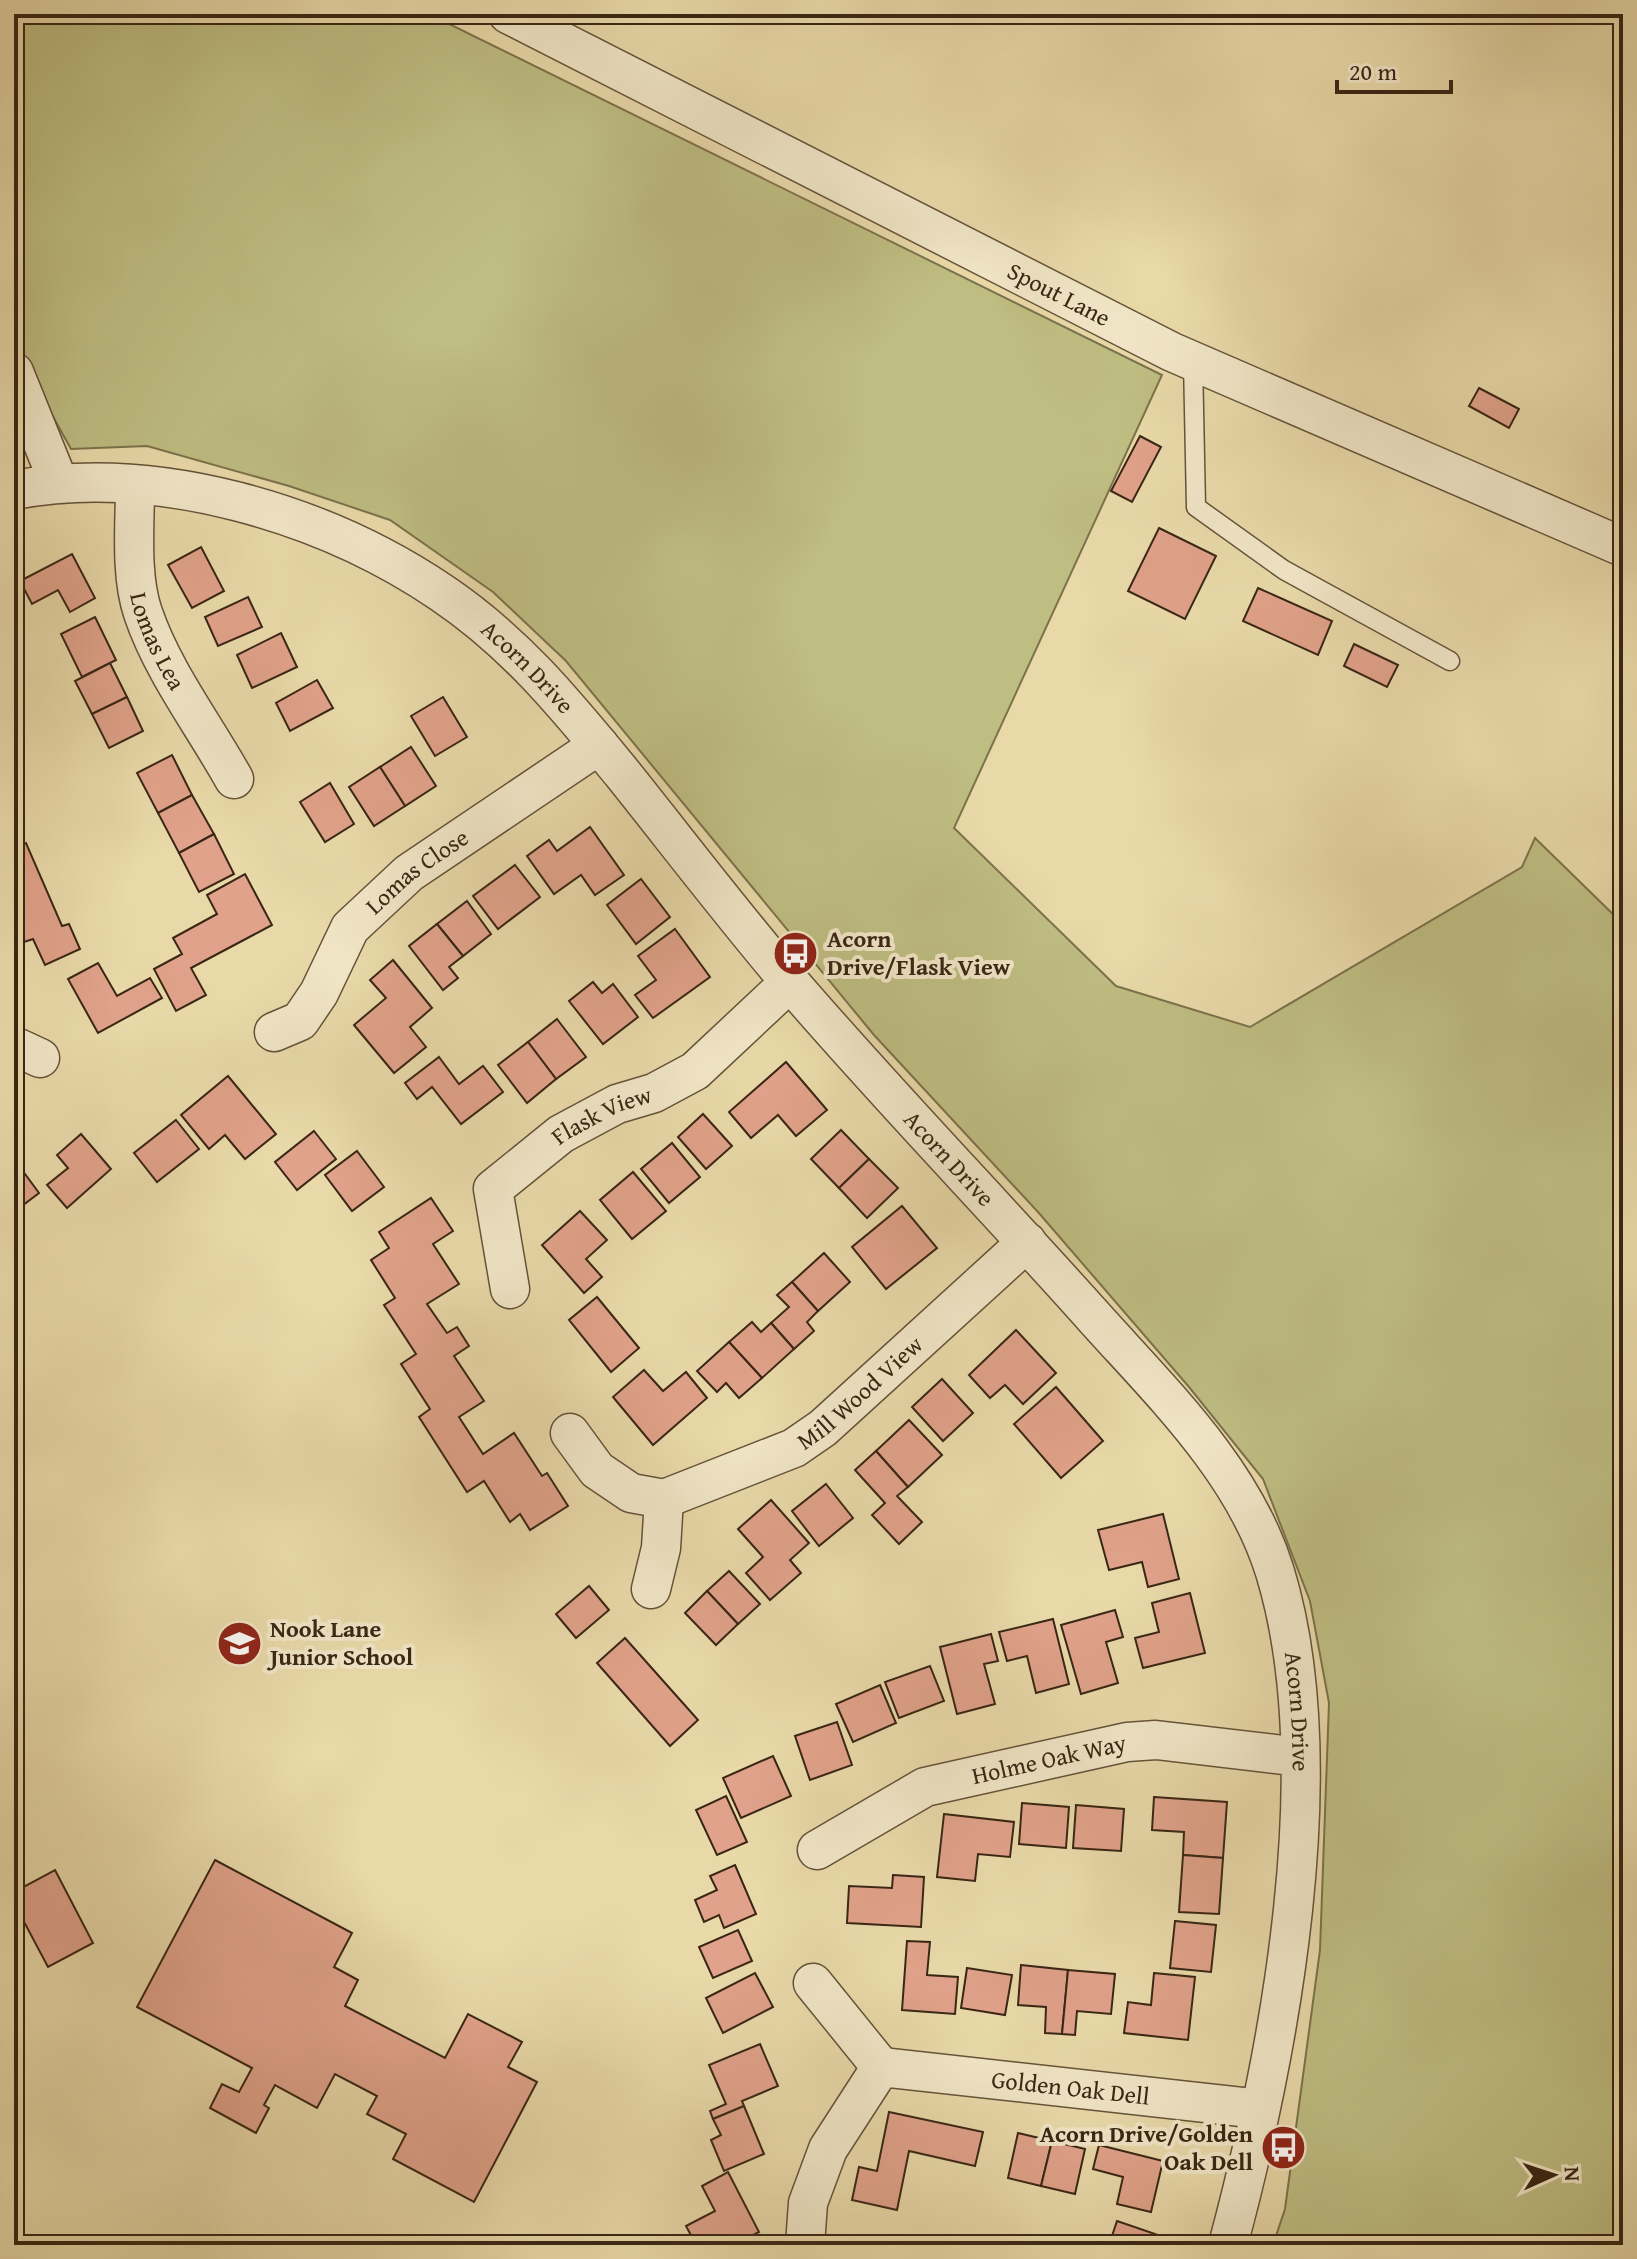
<svg xmlns="http://www.w3.org/2000/svg" width="1637" height="2259" viewBox="0 0 1637 2259" font-family="'Gentium Book Plus',serif">
  <style>
    .green { fill: #bebd82; stroke: #7c724b; stroke-width: 2 }
    .building { fill: #e0a28a; stroke: #392614; stroke-width: 2 }
    .lines { fill: none; stroke-linecap: round; stroke-linejoin: round }
    .lane-casing { stroke: #655339; stroke-width: 21 }
    .street-casing { stroke: #655339; stroke-width: 41 }
    .lane { stroke: #f1e6c7; stroke-width: 18 }
    .street { stroke: #f1e6c7; stroke-width: 38 }
    .labels { text-anchor: middle; stroke-width: 8; stroke-linejoin: round; paint-order: stroke }
    .street-label { font-size: 24px; fill: #392614; stroke: #f1e6c7 }
    .poi-label { font-size: 24px; font-weight: bold; fill: #392614; stroke: #f1e6c7; text-anchor: start }
  </style>
  <rect width="100%" height="100%" fill="#e9d9a9"/>
  <filter id="stains"><feTurbulence type="fractalNoise" baseFrequency=".0025" numOctaves="4"/><feColorMatrix values="0 0 0 0 .2 0 0 0 0 .09 0 0 0 0 .02 0 0 0 .5 -.17"/></filter>
  <radialGradient id="worn" r=".72"><stop offset=".6" stop-color="#630" stop-opacity="0"/><stop offset="1" stop-color="#630" stop-opacity=".3"/></radialGradient>
  <!-- green -->
  <polygon class="green" points="14,14 429,14 1162,375 954,828 1116,986 1250,1027 1522,867 1535,838 1623,924 1623,2245 1273,2245 1285,2209 1320,1950 1329,1703 1310,1601 1263,1479 1189,1387 1038,1212 874,1035 566,661 493,592 390,520 289,486 147,446 71,449 14,347"/>
  <!-- building -->
  <g class="building">
    <polygon points="1479,388 1519,409 1509,428 1469,406"/>
    <polygon points="1140,436 1161,447 1132,502 1111,491"/>
    <polygon points="1159,528 1216,556 1185,619 1128,591"/>
    <polygon points="201,547 224,591 192,608 168,565"/>
    <polygon points="72,554 95,598 70,612 58,590 32,604 20,581"/>
    <polygon points="1258,588 1332,621 1318,655 1243,621"/>
    <polygon points="248,597 262,627 218,646 205,617"/>
    <polygon points="95,617 116,660 82,677 61,634"/>
    <polygon points="281,633 297,667 252,688 237,655"/>
    <polygon points="1354,644 1398,665 1387,687 1344,666"/>
    <polygon points="110,663 127,697 92,714 75,681"/>
    <polygon points="317,680 333,708 290,731 276,703"/>
    <polygon points="127,697 143,731 109,748 92,714"/>
    <polygon points="443,697 467,737 435,756 411,716"/>
    <polygon points="411,747 436,786 405,806 380,767"/>
    <polygon points="172,755 192,795 158,813 137,773"/>
    <polygon points="380,767 405,806 374,826 349,787"/>
    <polygon points="330,783 354,824 325,842 300,802"/>
    <polygon points="192,795 214,834 179,853 158,813"/>
    <polygon points="590,827 624,875 595,895 581,875 554,894 527,856 549,840 557,851"/>
    <polygon points="214,834 234,874 199,892 179,853"/>
    <polygon points="14,839 18,847 26,843 62,926 69,924 80,949 45,965 33,939 24,942 14,919"/>
    <polygon points="515,865 540,897 498,929 473,896"/>
    <polygon points="245,874 272,925 191,968 206,995 176,1011 154,969 182,954 173,938 217,914 207,895"/>
    <polygon points="641,879 670,917 636,944 607,905"/>
    <polygon points="467,901 491,934 463,956 437,924"/>
    <polygon points="437,924 463,956 449,967 458,978 443,990 409,946"/>
    <polygon points="675,929 710,977 653,1018 635,995 656,980 638,956"/>
    <polygon points="393,960 432,1008 410,1027 426,1047 394,1073 354,1025 386,998 370,980"/>
    <polygon points="98,963 117,996 150,978 162,998 98,1033 68,979"/>
    <polygon points="593,982 602,993 613,984 638,1017 603,1044 569,1001"/>
    <polygon points="557,1019 586,1057 556,1079 528,1042"/>
    <polygon points="528,1042 556,1079 527,1103 498,1065"/>
    <polygon points="439,1057 459,1084 483,1066 503,1092 461,1124 432,1087 417,1099 405,1083"/>
    <polygon points="786,1062 827,1110 796,1136 778,1115 751,1138 729,1112"/>
    <polygon points="228,1076 276,1134 245,1159 225,1135 209,1149 181,1115"/>
    <polygon points="703,1114 732,1146 706,1169 678,1137"/>
    <polygon points="176,1120 199,1149 157,1182 134,1153"/>
    <polygon points="841,1130 869,1159 839,1188 811,1159"/>
    <polygon points="314,1131 336,1159 297,1190 275,1162"/>
    <polygon points="81,1134 111,1169 67,1208 47,1185 68,1168 57,1155"/>
    <polygon points="672,1143 700,1177 669,1203 641,1169"/>
    <polygon points="357,1151 384,1187 352,1211 325,1175"/>
    <polygon points="14,1159 39,1193 14,1212"/>
    <polygon points="869,1159 898,1188 867,1218 839,1188"/>
    <polygon points="633,1172 666,1211 632,1239 600,1200"/>
    <polygon points="431,1198 453,1231 433,1244 459,1284 427,1304 447,1333 457,1327 469,1346 454,1356 484,1401 459,1417 483,1454 514,1433 542,1476 547,1473 568,1506 530,1530 520,1514 510,1522 484,1481 467,1492 419,1417 430,1409 401,1364 416,1354 384,1305 395,1298 371,1260 389,1248 379,1232"/>
    <polygon points="902,1206 937,1248 886,1289 852,1247"/>
    <polygon points="580,1211 607,1240 586,1259 602,1277 584,1293 542,1245"/>
    <polygon points="824,1253 850,1282 818,1311 792,1282"/>
    <polygon points="792,1282 818,1311 807,1322 814,1331 794,1349 771,1323 789,1307 777,1295"/>
    <polygon points="597,1297 639,1348 611,1372 569,1320"/>
    <polygon points="752,1322 761,1332 771,1323 794,1349 762,1378 729,1342"/>
    <polygon points="1016,1330 1056,1373 1023,1404 1005,1385 990,1398 969,1375"/>
    <polygon points="729,1342 762,1378 739,1398 726,1383 717,1392 697,1371"/>
    <polygon points="644,1370 663,1391 686,1372 707,1398 653,1445 613,1397"/>
    <polygon points="942,1379 973,1413 943,1441 912,1407"/>
    <polygon points="1056,1387 1103,1441 1061,1478 1014,1424"/>
    <polygon points="909,1420 942,1455 908,1487 876,1451"/>
    <polygon points="876,1451 908,1487 897,1496 922,1522 899,1544 872,1515 885,1503 855,1470"/>
    <polygon points="826,1484 853,1518 819,1546 792,1511"/>
    <polygon points="771,1500 809,1543 790,1560 801,1573 770,1600 746,1573 763,1557 738,1529"/>
    <polygon points="1163,1514 1179,1579 1148,1587 1142,1562 1109,1570 1098,1530"/>
    <polygon points="729,1571 760,1604 738,1624 707,1591"/>
    <polygon points="589,1586 609,1610 576,1638 556,1614"/>
    <polygon points="707,1591 738,1624 716,1645 685,1613"/>
    <polygon points="1190,1593 1205,1653 1143,1668 1135,1638 1159,1632 1152,1603"/>
    <polygon points="1115,1610 1123,1637 1106,1642 1118,1683 1081,1694 1061,1625"/>
    <polygon points="1053,1619 1069,1684 1036,1693 1027,1656 1007,1661 999,1632"/>
    <polygon points="991,1634 998,1661 984,1664 995,1704 957,1714 940,1647"/>
    <polygon points="625,1638 698,1720 670,1746 597,1663"/>
    <polygon points="930,1666 944,1701 899,1718 885,1682"/>
    <polygon points="880,1685 896,1723 853,1742 836,1704"/>
    <polygon points="837,1722 852,1765 810,1780 795,1736"/>
    <polygon points="773,1756 791,1796 741,1818 723,1778"/>
    <polygon points="726,1796 747,1842 717,1855 696,1810"/>
    <polygon points="1154,1797 1227,1802 1223,1858 1183,1855 1184,1832 1152,1830"/>
    <polygon points="1022,1803 1069,1807 1066,1848 1019,1844"/>
    <polygon points="1076,1805 1124,1809 1121,1851 1073,1848"/>
    <polygon points="944,1814 1014,1822 1010,1857 978,1854 975,1881 937,1877"/>
    <polygon points="1183,1855 1223,1858 1219,1914 1179,1912"/>
    <polygon points="215,1860 352,1933 334,1967 358,1980 345,2006 445,2058 468,2014 522,2042 508,2067 537,2082 474,2202 393,2159 406,2134 367,2114 377,2096 335,2074 317,2108 275,2085 264,2105 269,2108 256,2133 210,2108 222,2084 239,2092 252,2068 137,2007"/>
    <polygon points="735,1865 756,1914 724,1928 719,1915 704,1922 695,1900 717,1890 710,1876"/>
    <polygon points="55,1870 93,1943 48,1967 14,1903 14,1892"/>
    <polygon points="893,1875 924,1877 921,1927 847,1923 849,1886 892,1888"/>
    <polygon points="1175,1921 1216,1925 1211,1972 1170,1968"/>
    <polygon points="738,1930 752,1961 713,1978 699,1947"/>
    <polygon points="907,1941 930,1942 927,1975 958,1977 955,2014 902,2010"/>
    <polygon points="1021,1965 1068,1970 1062,2034 1045,2033 1046,2007 1018,2005"/>
    <polygon points="967,1968 1012,1975 1005,2015 961,2008"/>
    <polygon points="1068,1970 1115,1974 1111,2014 1077,2011 1075,2035 1062,2034"/>
    <polygon points="755,1973 773,2007 723,2033 706,1998"/>
    <polygon points="1154,1973 1195,1977 1188,2040 1124,2033 1128,2002 1151,2005"/>
    <polygon points="760,2044 778,2086 742,2101 744,2106 713,2119 710,2111 726,2104 709,2065"/>
    <polygon points="744,2106 764,2154 724,2171 711,2140 721,2135 713,2119"/>
    <polygon points="889,2112 983,2132 975,2166 909,2151 897,2210 852,2200 859,2167 877,2171"/>
    <polygon points="1018,2133 1052,2141 1041,2186 1008,2178"/>
    <polygon points="1052,2141 1085,2149 1075,2194 1041,2186"/>
    <polygon points="1099,2145 1163,2161 1151,2212 1117,2204 1123,2177 1093,2169"/>
    <polygon points="728,2172 759,2232 734,2245 696,2245 686,2226 715,2211 702,2186"/>
    <polygon points="1117,2221 1164,2237 1161,2245 1098,2245 1101,2236 1111,2239"/>
  </g>
  <g class="lines">
    <defs>
      <polyline id="lane" points="1193,361 1196,507 1284,570 1450,661"/>
      <g id="street">
        <path id="s1" d="M508,14L1172,352L1623,547"/>
        <polyline points="14,372 58,481"/>
        <path id="s2" d="M135,485C135,525 130,575 143,613C163,672 204,725 234,779"/>
        <path id="s3" d="M14,490C156,463 324,513 442,593C516,643 566,705 622,773C678,843 732,914 790,982C888,1096 993,1204 1093,1316C1162,1393 1244,1471 1275,1572C1334,1766 1280,2051 1228,2245"/>
        <path id="s4" d="M274,1032L300,1021L319,993L350,928L409,873L599,745"/>
        <polyline points="14,1046 40,1058"/>
        <path id="s5" d="M510,1289L493,1189L561,1134L617,1104L654,1093L695,1071L790,982"/>
        <path id="s6" d="M570,1433L597,1470L631,1493L664,1499L794,1448L823,1428L1027,1242"/>
        <polyline points="651,1589 661,1548 664,1499"/>
        <path id="s7" d="M817,1850L925,1787L1127,1742L1156,1740L1300,1757"/>
        <polyline points="813,1983 881,2067"/>
        <path id="s8" d="M805,2245L808,2203L828,2149L881,2067L1260,2109"/>
      </g>
    </defs>
    <!-- lane casing -->
    <use href="#lane" class="lane-casing"/>
    <!-- street casing -->
    <use href="#street" class="street-casing"/>
    <!-- lane -->
    <use href="#lane" class="lane"/>
    <!-- street -->
    <use href="#street" class="street"/>
  </g>
  <!-- icons -->
  <defs>
    <symbol id="bus-disc" viewBox="-11 -11 22 22"><circle r="9.5" fill="#8f2418" stroke="#f1e6c7"/><path d="M-5-6H5V4H4V6H2V4H-2V6H-4V4H-5ZM-3.5-4V0h7V-4ZM-3.5 1.2v1.5H-2V1.2ZM2 1.2v1.5H3.5V1.2Z" fill="#fff"/></symbol>
    <symbol id="school-disc" viewBox="-11 -11 22 22"><circle r="9.5" fill="#8f2418" stroke="#f1e6c7"/><path d="M0-5L7-2L0 1L-7-2ZM-4 1L0 2.5L4 1V4Q0 6-4 4Z" fill="#fff"/></symbol>
  </defs>
  <g fill-rule="evenodd">
    <use href="#bus-disc" x="770" y="928" width="51" height="51"/>
    <use href="#school-disc" x="214" y="1618" width="51" height="51"/>
    <use href="#bus-disc" x="1258" y="2122" width="51" height="51"/>
  </g>
  <g class="labels">
    <!-- street labels -->
    <g class="street-label">
      <text dy="8" stroke="none"><textPath href="#s1" startOffset="618">Spout Lane</textPath></text>
      <text dy="8" stroke="none"><textPath href="#s2" startOffset="160">Lomas Lea</textPath></text>
      <text dy="8" stroke="none"><textPath href="#s3" startOffset="564">Acorn Drive</textPath></text>
      <text dy="8" stroke="none"><textPath href="#s4" startOffset="222">Lomas Close</textPath></text>
      <text dy="8" stroke="none"><textPath href="#s5" startOffset="234">Flask View</textPath></text>
      <text dy="8" stroke="none"><textPath href="#s3" startOffset="1212">Acorn Drive</textPath></text>
      <text dy="8" stroke="none"><textPath href="#s6" startOffset="346">Mill Wood View</textPath></text>
      <text dy="8" stroke="none"><textPath href="#s3" startOffset="1884">Acorn Drive</textPath></text>
      <text dy="8" stroke="none"><textPath href="#s7" startOffset="252">Holme Oak Way</textPath></text>
      <text dy="8" stroke="none"><textPath href="#s8" startOffset="388">Golden Oak Dell</textPath></text>
    </g>
    <!-- poi labels -->
    <g class="poi-label">
      <text x="827" y="947">Acorn<tspan x="827" dy="28">Drive/Flask View</tspan></text>
      <text x="270" y="1637">Nook Lane<tspan x="270" dy="28">Junior School</tspan></text>
      <text x="1253" y="2142" text-anchor="end">Acorn Drive/Golden<tspan x="1253" dy="28">Oak Dell</tspan></text>
    </g>
  </g>
  <!-- margin -->
  <rect width="1637" height="2259" fill="none" stroke="#e9d9a9" stroke-width="48"/>
  <rect x="16" y="16" width="1605" height="2227" fill="none" stroke="#392614" stroke-width="4"/>
  <rect x="24" y="24" width="1589" height="2211" fill="none" stroke="#392614" stroke-width="2"/>
  <!-- north arrow -->
  <g transform="translate(1553 2175) rotate(87)" stroke="#f1e6c7" stroke-width="6" paint-order="stroke">
  <path d="M0-6L14 30L0 20L-14 30Z" fill="#392614"/>
  <text y="-12" font-size="22" font-weight="bold" text-anchor="middle" fill="#392614">N</text>
  </g>
  <!-- scale -->
  <path d="M1337 80v12h114v-12" fill="none" stroke="#392614" stroke-width="4"/>
  <text x="1349" y="80" font-size="24" fill="#392614" stroke="#f1e6c7" stroke-width="6" paint-order="stroke">20 m</text>
  <rect width="100%" height="100%" filter="url(#stains)"/>
  <rect width="100%" height="100%" fill="url(#worn)"/>
</svg>
